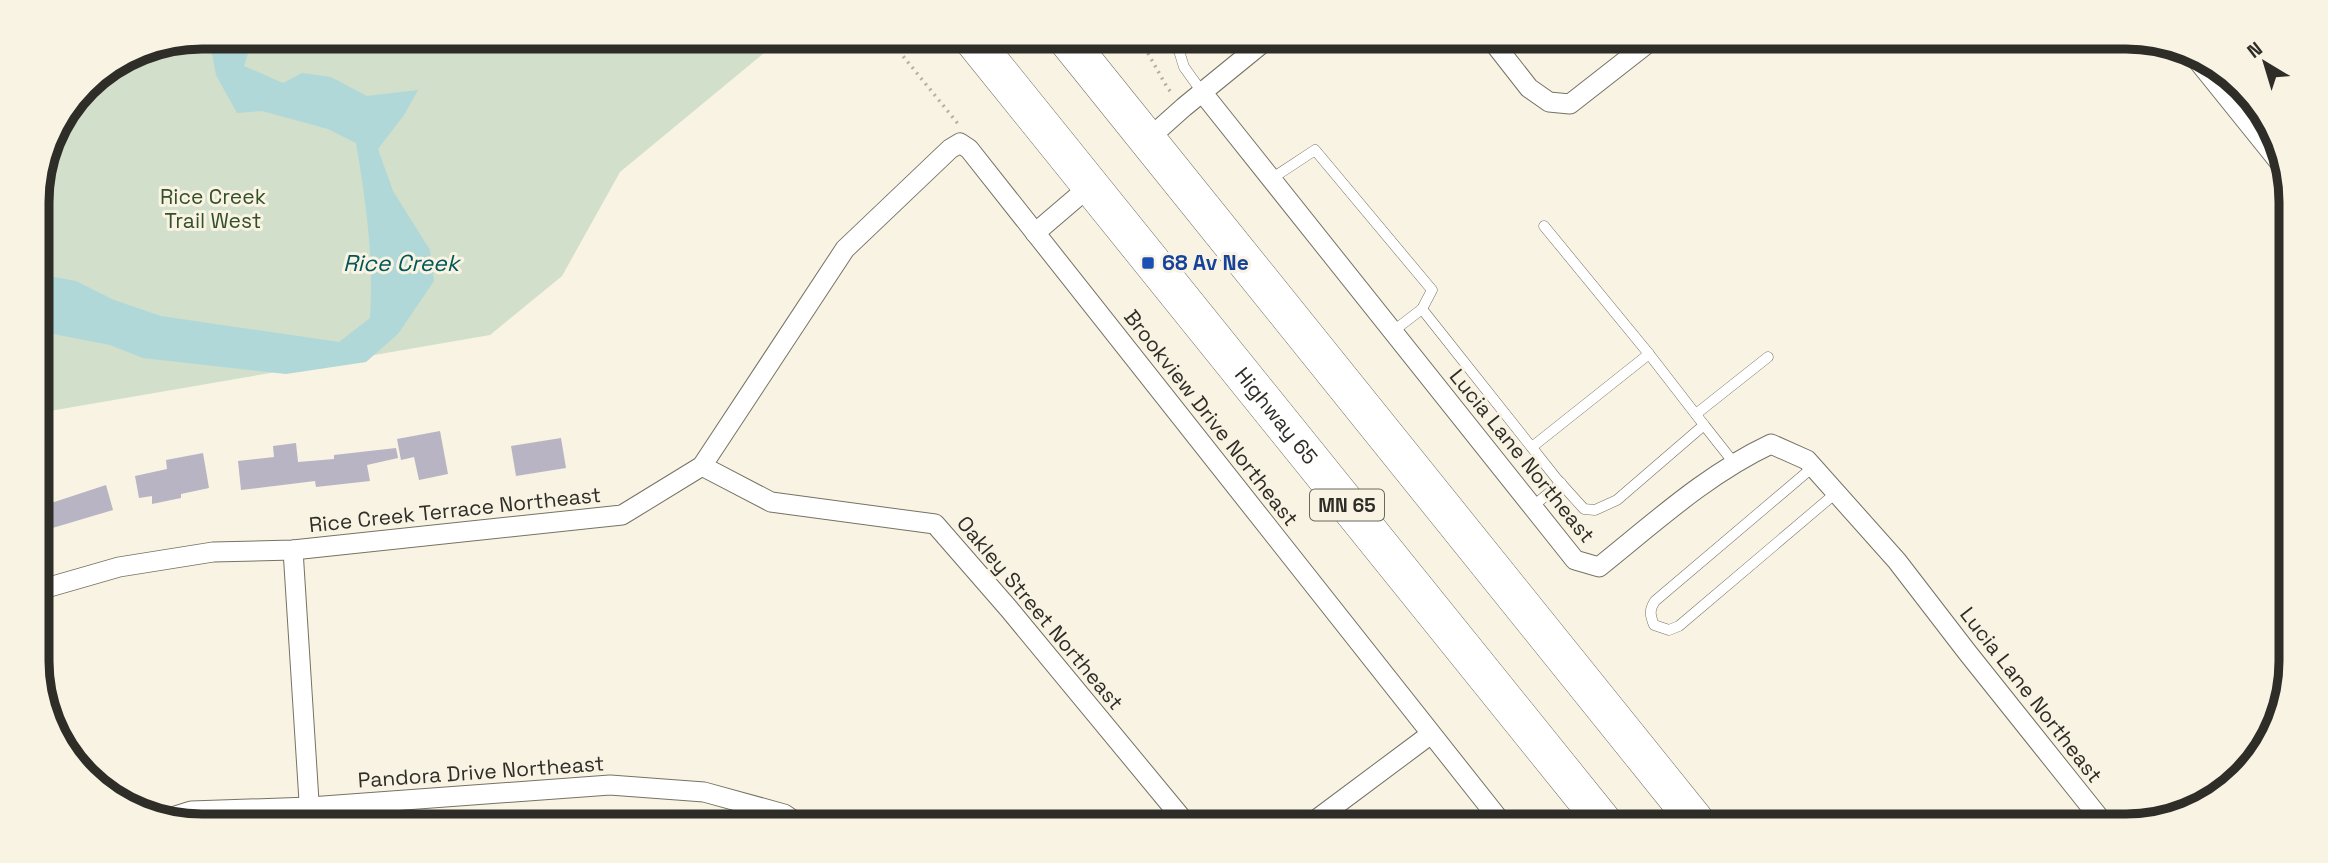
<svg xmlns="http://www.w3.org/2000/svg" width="2328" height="863" viewBox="0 0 2328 863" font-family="'Space Grotesk',sans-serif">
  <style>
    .green { fill: #d1dfcb }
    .water { fill: #b0d8d9 }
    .building { fill: #b8b4c4 }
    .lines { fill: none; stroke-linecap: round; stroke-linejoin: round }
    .lane-casing { stroke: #767264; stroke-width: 11 }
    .street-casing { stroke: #767264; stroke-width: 21 }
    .highway-casing { stroke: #767264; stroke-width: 38 }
    .path { stroke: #b4b0a3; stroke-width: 3.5; stroke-dasharray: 2 5; stroke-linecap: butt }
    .lane { stroke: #fff; stroke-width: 10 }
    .street { stroke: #fff; stroke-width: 19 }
    .highway { stroke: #fff; stroke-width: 37 }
    .transit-dot { fill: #1a4fb4; stroke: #f8f3e3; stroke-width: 2.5 }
    .labels { text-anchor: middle; stroke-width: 6; stroke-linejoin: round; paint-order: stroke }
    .shield { fill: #f8f3e3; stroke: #6b685f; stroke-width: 2 }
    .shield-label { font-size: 19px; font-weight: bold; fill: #2f2d27 }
    .park-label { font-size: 21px; fill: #345028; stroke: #f8f3e3 }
    .transit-label { font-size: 21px; font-weight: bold; fill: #164399; stroke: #f8f3e3; text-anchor: start }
    .street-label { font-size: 21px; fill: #2f2d27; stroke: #f8f3e3 }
    .water-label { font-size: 23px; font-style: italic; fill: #00585a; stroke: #f8f3e3 }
    .rim { fill: none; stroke: #2f2d27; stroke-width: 9 }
  </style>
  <rect width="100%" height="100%" fill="#f8f3e3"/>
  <!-- green -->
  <polygon class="green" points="202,37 781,39 620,172 562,276 490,335 38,413 37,191 54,129 93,78 139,49"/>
  <!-- water -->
  <path class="water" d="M209,37H253L244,66L283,83L302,73L331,77L367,96L418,90L404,115L378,149L393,191L430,250L434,281L398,334L366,362L286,374L143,358L110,345L38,331V284L48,276L76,281L114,300L161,316L339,342L370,318C374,259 366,202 356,143L328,129L262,111L237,113L216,75Z"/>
  <!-- building -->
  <g class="building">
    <polygon points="440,431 448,474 419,480 414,457 401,460 397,439"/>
    <polygon points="561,438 566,468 516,476 511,446"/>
    <polygon points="296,443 298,462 334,459 334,455 396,448 398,458 367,465 370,481 316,487 315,481 241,490 238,461 274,457 273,446"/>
    <polygon points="203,453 209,488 181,494 181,498 152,504 152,496 139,498 135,476 167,469 166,460"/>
    <polygon points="106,485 113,510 39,532 39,507"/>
  </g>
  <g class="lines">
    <defs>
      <g id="lane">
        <polyline points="1176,41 1184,67 1202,92"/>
        <polyline points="1271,179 1315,150 1432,290 1422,309 1392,332"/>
        <polyline points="1422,309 1556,478 1584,509 1595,510 1617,500 1704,425 1734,463"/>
        <polyline points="1649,354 1704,425"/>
        <polyline points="1696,414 1768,357"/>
        <polyline points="1532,447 1649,354 1544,226"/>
        <path d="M1813,467L1655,601C1649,610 1650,615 1654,625L1669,630L1679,626L1837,492"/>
        <polyline points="1532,507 1561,483"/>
      </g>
      <g id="street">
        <polyline points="1493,42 1529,88 1549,102 1570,104 1648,43"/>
        <polyline points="2193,55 2284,168"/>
        <path d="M1202,92L1575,560L1599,567C1654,523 1707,474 1771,444L1807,460L1897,561L1967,652L2106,826"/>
        <polyline points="1147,140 1184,107 1265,41"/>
        <polyline points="1035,233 1090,186"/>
        <polyline points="702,466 771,502 935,524 1009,609 1185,822"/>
        <polyline points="293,550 310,817"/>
        <polyline points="39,590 119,567 213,552 293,550 622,515 702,466 845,249 950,149 960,143 969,149 1502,823"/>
        <polyline points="169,818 191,811 310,807 610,785 704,792 784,814 793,820"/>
        <polyline points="1313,822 1431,734"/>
      </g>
      <g id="highway">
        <path id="s1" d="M973,40L1605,824"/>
        <polyline points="1068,41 1698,824"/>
      </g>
    </defs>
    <!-- lane casing -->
    <use href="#lane" class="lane-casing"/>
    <!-- street casing -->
    <use href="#street" class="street-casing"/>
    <!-- highway casing -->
    <use href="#highway" class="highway-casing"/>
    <!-- path -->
    <g class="path">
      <polyline points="890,40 959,125"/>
      <polyline points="1141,41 1167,87 1173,95"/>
    </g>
    <!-- lane -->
    <use href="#lane" class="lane"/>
    <!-- street -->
    <use href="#street" class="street"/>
    <!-- highway -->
    <use href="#highway" class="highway"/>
  </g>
  <!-- markers -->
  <rect class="transit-dot" x="1141" y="256" width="14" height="14" rx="3.5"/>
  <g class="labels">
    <!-- shield labels -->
    <rect class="shield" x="1310" y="489.5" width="74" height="31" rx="5"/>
    <g class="shield-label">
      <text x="1347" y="512">MN 65</text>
    </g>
    <!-- park labels -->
    <g class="park-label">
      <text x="213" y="204">Rice Creek<tspan x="213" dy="24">Trail West</tspan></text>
    </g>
    <!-- transit labels -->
    <g class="transit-label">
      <text x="1162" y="270">68 Av Ne</text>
    </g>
    <!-- street labels -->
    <g class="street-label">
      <text dy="7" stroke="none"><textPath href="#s1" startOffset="483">Highway 65</textPath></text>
      <text transform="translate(1211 418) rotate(52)" y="7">Brookview Drive Northeast</text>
      <text transform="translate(1522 456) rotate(51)" y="7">Lucia Lane Northeast</text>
      <text transform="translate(455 510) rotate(-6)" y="7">Rice Creek Terrace Northeast</text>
      <text transform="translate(1040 613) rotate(50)" y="7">Oakley Street Northeast</text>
      <text transform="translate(2031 695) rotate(52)" y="7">Lucia Lane Northeast</text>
      <text transform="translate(481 772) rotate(-4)" y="7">Pandora Drive Northeast</text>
    </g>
    <!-- water labels -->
    <g class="water-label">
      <text x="401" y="271">Rice Creek</text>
    </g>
  </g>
  <!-- crop -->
  <path d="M0 0H2328V863H0ZM202 49H2126A153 153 0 0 1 2279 202V661A153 153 0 0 1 2126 814H202A153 153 0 0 1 49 661V202A153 153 0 0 1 202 49Z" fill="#f8f3e3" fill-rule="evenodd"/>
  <path class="rim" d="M202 49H2126A153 153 0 0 1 2279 202V661A153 153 0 0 1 2126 814H202A153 153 0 0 1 49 661V202A153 153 0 0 1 202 49Z"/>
  <!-- north arrow -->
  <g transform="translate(2265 63) rotate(322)" stroke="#f8f3e3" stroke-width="5" paint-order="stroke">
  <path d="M0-5L12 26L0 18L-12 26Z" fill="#2f2d27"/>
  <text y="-10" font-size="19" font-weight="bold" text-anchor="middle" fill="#2f2d27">N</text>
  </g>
</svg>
